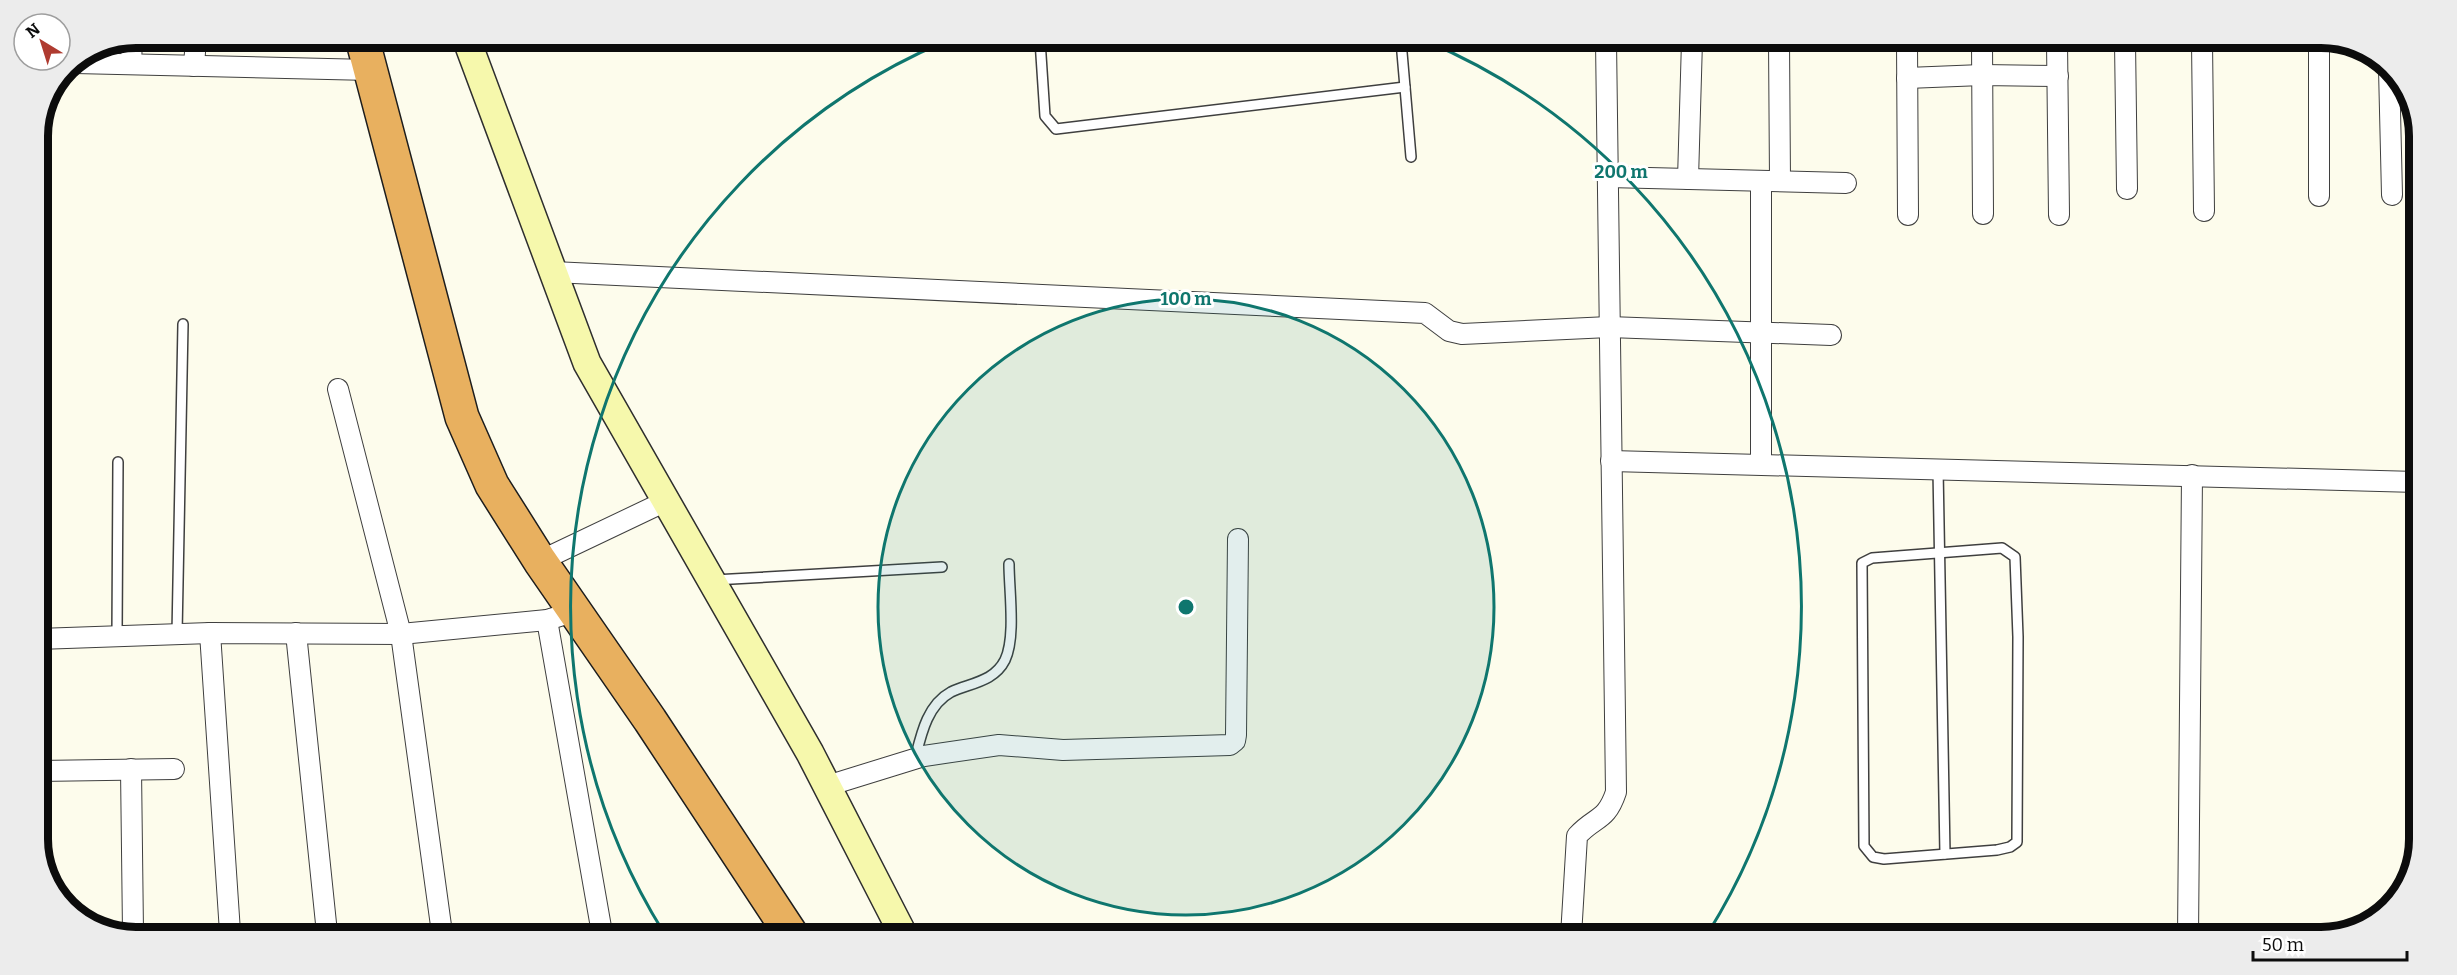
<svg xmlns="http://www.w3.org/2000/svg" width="2457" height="975" viewBox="0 0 2457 975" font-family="Bitter,serif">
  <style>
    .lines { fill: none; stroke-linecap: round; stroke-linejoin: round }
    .lane-casing { stroke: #3f3f3f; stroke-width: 12 }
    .street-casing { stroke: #3f3f3f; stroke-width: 22 }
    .secondary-casing { stroke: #2e2e2e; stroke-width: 30 }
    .highway-casing { stroke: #1d1d1d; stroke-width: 36 }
    .lane { stroke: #fff; stroke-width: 9 }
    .street { stroke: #fff; stroke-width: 20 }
    .secondary { stroke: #f6f8ac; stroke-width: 27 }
    .highway { stroke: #e8b05f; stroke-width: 33 }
    .ring { fill: none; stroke: #0f766e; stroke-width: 3 }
    .rim { fill: none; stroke: #0c0c0c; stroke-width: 8 }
    .centre { fill: #0f766e; stroke: #fff; stroke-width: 3 }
    .ring-label { font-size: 18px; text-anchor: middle; font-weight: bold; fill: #0f766e; stroke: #fff; stroke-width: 6; stroke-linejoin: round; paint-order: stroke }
  </style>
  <rect width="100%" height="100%" fill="#fdfcec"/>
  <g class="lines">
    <defs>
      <g id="lane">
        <polyline points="1040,40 1045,116 1056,129 1405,87"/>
        <polyline points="1040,41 1053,40"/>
        <polyline points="1401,41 1411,157"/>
        <polyline points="1938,469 1945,854"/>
        <polygon points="2002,548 2015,557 2018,637 2017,842 2010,847 1997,850 1884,859 1873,857 1864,846 1862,563 1872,558"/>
        <polyline points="714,580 942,567"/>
        <polyline points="177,634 183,324"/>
        <polyline points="117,636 118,462"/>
        <path d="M915,759C921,735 927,705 951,692C970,683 994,682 1005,660C1016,637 1009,590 1009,564"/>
      </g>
      <g id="street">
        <polyline points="1779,41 1780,181"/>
        <polyline points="1907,42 1908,215"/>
        <polyline points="1982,42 1983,214"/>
        <polyline points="2057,42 2059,215"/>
        <polyline points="2125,42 2127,189"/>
        <polyline points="2202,42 2204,211"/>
        <polyline points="2319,43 2319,196"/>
        <polyline points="75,63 370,70"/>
        <polyline points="131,64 132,39"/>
        <polyline points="194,66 196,38"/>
        <polyline points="2389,69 2392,195"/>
        <polyline points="1907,78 1982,75 2058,76"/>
        <polyline points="1608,177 1846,183"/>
        <polyline points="1688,179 1692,41"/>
        <polyline points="553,272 1425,313 1449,331 1462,334 1609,327 1831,335"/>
        <polyline points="338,389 401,634 442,933"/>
        <polyline points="1611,461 2417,482"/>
        <polyline points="1761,464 1761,181"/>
        <polyline points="540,561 666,501"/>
        <polyline points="547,620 602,933"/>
        <polyline points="210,633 230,932"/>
        <polyline points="296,633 327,933"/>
        <polyline points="38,639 210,633 401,634 547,620 576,611"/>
        <polyline points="131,769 133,932"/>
        <polyline points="38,771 174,769"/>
        <polyline points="827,786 924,756 999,745 1063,750 1230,745 1235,741 1236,735 1238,539"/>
        <path d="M1571,936L1577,836C1595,816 1606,822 1616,792L1606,41"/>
        <polyline points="2188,937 2192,475"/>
      </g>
      <polyline id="secondary" points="466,38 587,363 810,753 903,934"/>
      <polyline id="highway" points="362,38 462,417 492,485 540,561 650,720 791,934"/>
    </defs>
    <!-- lane casing -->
    <use href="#lane" class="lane-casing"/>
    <!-- street casing -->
    <use href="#street" class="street-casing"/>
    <!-- secondary casing -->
    <use href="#secondary" class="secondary-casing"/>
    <!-- highway casing -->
    <use href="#highway" class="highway-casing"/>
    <!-- lane -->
    <use href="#lane" class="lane"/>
    <!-- street -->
    <use href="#street" class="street"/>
    <!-- secondary -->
    <use href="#secondary" class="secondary"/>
    <!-- highway -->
    <use href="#highway" class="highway"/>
  </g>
  <!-- distance rings -->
  <circle cx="1186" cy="607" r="308" fill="#0f766e" fill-opacity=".12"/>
  <g class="ring">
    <circle cx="1186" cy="607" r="308"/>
    <path d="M664 933A615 615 0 0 1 946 41M1426 41A615 615 0 0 1 1708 933"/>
  </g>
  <!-- crop -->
  <path d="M0 0H2457V975H0ZM136 48H2321A88 88 0 0 1 2409 136V839A88 88 0 0 1 2321 927H136A88 88 0 0 1 48 839V136A88 88 0 0 1 136 48Z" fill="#ececec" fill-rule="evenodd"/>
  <path class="rim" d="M136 48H2321A88 88 0 0 1 2409 136V839A88 88 0 0 1 2321 927H136A88 88 0 0 1 48 839V136A88 88 0 0 1 136 48Z"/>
  <circle cx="1186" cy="607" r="9" class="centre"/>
  <g class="ring-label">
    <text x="1621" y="178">200 m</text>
    <text x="1186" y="305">100 m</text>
  </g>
  <!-- north arrow -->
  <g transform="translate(42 42) rotate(322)"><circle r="28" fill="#ffffff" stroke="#9e9e9e" stroke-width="1.5"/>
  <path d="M0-4.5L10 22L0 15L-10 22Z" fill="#af3b30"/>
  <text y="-9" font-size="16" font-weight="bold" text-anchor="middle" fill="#0c0c0c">N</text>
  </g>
  <!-- scale -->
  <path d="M2253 951v9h154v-9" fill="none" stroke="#0c0c0c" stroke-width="3"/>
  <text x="2262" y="951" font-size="18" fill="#0c0c0c" stroke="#ffffff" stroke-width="4.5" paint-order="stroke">50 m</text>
</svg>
